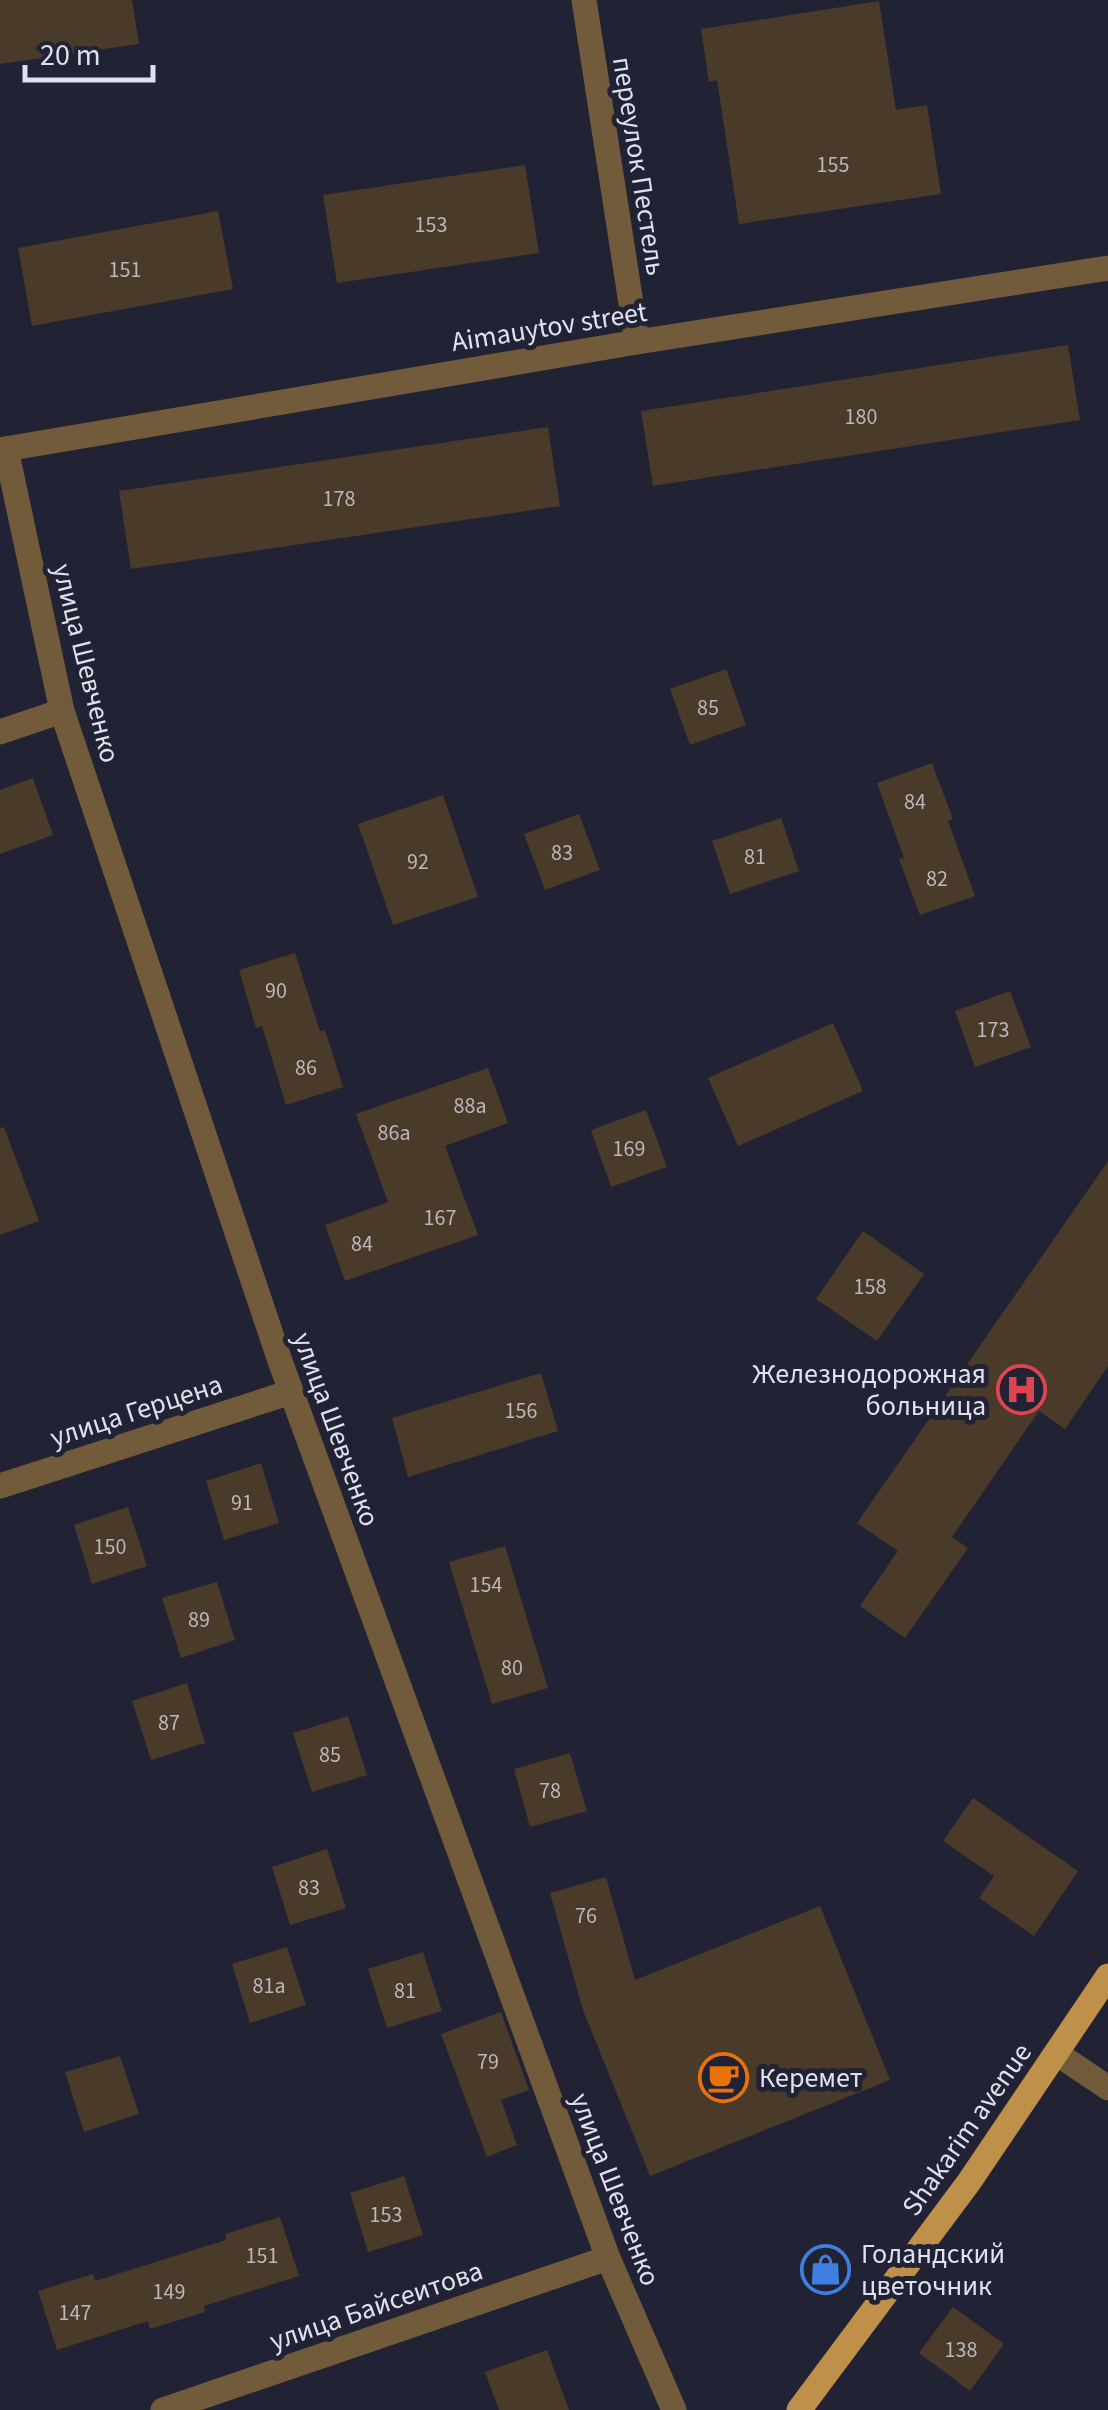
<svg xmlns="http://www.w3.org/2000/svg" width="1108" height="2410" viewBox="0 0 1108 2410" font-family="'Source Sans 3',sans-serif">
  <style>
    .building { fill: #493a29 }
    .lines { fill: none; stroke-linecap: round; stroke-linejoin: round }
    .minor { stroke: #715b3b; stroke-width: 25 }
    .major { stroke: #be904a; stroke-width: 25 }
    .labels { text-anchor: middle; stroke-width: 10; stroke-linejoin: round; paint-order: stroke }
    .number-label { font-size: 22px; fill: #bab7bd }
    .street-label { font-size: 28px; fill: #dfe1ee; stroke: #212234 }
    .poi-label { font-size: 28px; fill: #dfe1ee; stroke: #212234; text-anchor: start }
  </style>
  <rect width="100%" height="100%" fill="#212234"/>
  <!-- building -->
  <g class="building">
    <polygon points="0,0 132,0 139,44 0,64"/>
    <polygon points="879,1 896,110 927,105 941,194 739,224 717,80 709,82 701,29"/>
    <polygon points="525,165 539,253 337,283 323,195"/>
    <polygon points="218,211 233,289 32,326 18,248"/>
    <polygon points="1068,345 1080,420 653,486 641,411"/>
    <polygon points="548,427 560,506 131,569 119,491"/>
    <polygon points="726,669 746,725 690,745 670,689"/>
    <polygon points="932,763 953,819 948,821 975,896 920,915 899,859 904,858 877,783"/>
    <polygon points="33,778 53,835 0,854 0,790"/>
    <polygon points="443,795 478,897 393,925 358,824"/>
    <polygon points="579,814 600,870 545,890 524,834"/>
    <polygon points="781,818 799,871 730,894 712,841"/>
    <polygon points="295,953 320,1031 325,1030 343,1087 286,1105 262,1026 256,1028 239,970"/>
    <polygon points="1010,991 1031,1047 975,1067 955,1011"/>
    <polygon points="833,1023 863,1091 738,1146 708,1078"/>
    <polygon points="488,1068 508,1123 445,1146 478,1235 345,1281 325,1225 388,1202 356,1114"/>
    <polygon points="646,1110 667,1167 611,1187 591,1130"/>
    <polygon points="4,1127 39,1221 0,1235 0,1128"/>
    <polygon points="1108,1161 1108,1366 1065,1429 1039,1411 952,1537 968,1548 905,1638 860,1606 898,1551 857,1523"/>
    <polygon points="863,1231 924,1274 877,1341 816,1299"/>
    <polygon points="541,1373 558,1431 408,1477 392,1418"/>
    <polygon points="261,1463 279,1523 224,1540 206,1481"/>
    <polygon points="128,1507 147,1566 92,1584 74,1525"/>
    <polygon points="505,1546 548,1688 492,1704 449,1562"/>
    <polygon points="217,1582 235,1640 181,1658 162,1598"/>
    <polygon points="187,1683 205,1743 151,1760 132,1701"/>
    <polygon points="348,1716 367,1775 312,1792 293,1733"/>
    <polygon points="570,1753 587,1811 530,1827 514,1769"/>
    <polygon points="973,1798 1078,1871 1034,1936 979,1898 994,1876 943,1841"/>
    <polygon points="327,1849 346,1908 290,1925 272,1867"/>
    <polygon points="606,1877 635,1980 820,1906 890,2080 650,2176 583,2010 550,1893"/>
    <polygon points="287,1947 306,2005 250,2023 232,1964"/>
    <polygon points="423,1952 442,2011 387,2028 368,1969"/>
    <polygon points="501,2012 529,2090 501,2100 517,2145 487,2157 441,2034"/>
    <polygon points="120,2056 139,2114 84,2132 65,2072"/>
    <polygon points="404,2176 423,2235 368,2252 350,2193"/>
    <polygon points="280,2217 299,2276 204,2306 205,2312 150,2329 148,2321 57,2350 38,2291 93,2274 95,2281 226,2240 225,2234"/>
    <polygon points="953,2307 1004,2344 970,2391 919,2353"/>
    <polygon points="547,2350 569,2410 499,2410 485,2372"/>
  </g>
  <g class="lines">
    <!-- minor -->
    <g class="minor">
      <polyline points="584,0 637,342"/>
      <polyline points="6,449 62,711 280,1361 608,2258 674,2410"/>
      <polyline points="0,450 637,342 1108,268"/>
      <polyline points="0,732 62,711"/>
      <polyline points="0,1486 291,1392"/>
      <polyline points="1056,2053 1108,2088"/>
      <polyline points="163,2410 608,2258"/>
    </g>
    <!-- major -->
    <polyline class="major" points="799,2410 969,2182 1108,1976"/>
  </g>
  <!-- icons -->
  <defs>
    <symbol id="hospital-ring" viewBox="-11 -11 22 22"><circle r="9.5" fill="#212234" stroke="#e0444e" stroke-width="1.5"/><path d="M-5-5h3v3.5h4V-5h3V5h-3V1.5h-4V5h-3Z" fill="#e0444e"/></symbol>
    <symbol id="cafe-ring" viewBox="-11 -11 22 22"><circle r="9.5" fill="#212234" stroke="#e8710a" stroke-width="1.5"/><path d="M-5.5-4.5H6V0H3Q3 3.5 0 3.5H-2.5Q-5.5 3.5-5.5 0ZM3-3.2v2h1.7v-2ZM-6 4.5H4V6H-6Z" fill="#e8710a"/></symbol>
    <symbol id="shop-ring" viewBox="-11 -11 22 22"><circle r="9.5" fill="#212234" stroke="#3f7fe0" stroke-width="1.5"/><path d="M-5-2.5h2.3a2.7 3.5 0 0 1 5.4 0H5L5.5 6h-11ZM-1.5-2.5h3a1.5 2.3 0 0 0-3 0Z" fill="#3f7fe0"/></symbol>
  </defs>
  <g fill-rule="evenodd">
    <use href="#hospital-ring" x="994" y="1362" width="55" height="55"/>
    <use href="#cafe-ring" x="696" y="2050" width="55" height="55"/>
    <use href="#shop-ring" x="798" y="2242" width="55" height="55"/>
  </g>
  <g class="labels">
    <!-- number labels -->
    <g class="number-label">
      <text x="833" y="172">155</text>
      <text x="431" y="232">153</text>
      <text x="125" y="277">151</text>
      <text x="861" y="424">180</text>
      <text x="339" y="506">178</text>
      <text x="708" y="715">85</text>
      <text x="915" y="809">84</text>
      <text x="562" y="860">83</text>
      <text x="755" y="864">81</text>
      <text x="418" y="869">92</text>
      <text x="937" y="886">82</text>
      <text x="276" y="998">90</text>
      <text x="993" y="1037">173</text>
      <text x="306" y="1075">86</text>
      <text x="470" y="1113">88а</text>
      <text x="394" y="1140">86а</text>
      <text x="629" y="1156">169</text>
      <text x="440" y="1225">167</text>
      <text x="362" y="1251">84</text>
      <text x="870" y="1294">158</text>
      <text x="521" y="1418">156</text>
      <text x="242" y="1510">91</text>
      <text x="110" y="1554">150</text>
      <text x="486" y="1592">154</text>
      <text x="199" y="1627">89</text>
      <text x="512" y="1675">80</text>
      <text x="169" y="1730">87</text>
      <text x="330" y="1762">85</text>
      <text x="550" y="1798">78</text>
      <text x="309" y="1895">83</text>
      <text x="586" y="1923">76</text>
      <text x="269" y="1993">81а</text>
      <text x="405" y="1998">81</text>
      <text x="488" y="2069">79</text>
      <text x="386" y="2222">153</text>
      <text x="262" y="2263">151</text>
      <text x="169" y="2299">149</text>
      <text x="75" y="2320">147</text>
      <text x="961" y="2357">138</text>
    </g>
    <!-- street labels -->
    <g class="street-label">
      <text transform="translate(640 166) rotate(81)" y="10">переулок Пестель</text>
      <text transform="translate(549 326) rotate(-9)" y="10">Aimauytov street</text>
      <text transform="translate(87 663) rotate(76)" y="10">улица Шевченко</text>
      <text transform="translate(136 1410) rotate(-18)" y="10">улица Герцена</text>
      <text transform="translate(337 1429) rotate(70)" y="10">улица Шевченко</text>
      <text transform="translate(966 2129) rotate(-55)" y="10">Shakarim avenue</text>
      <text transform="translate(616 2189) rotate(69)" y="10">улица Шевченко</text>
      <text transform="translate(376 2305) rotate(-19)" y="10">улица Байсеитова</text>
    </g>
    <!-- poi labels -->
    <g class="poi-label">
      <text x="986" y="1383" text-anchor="end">Железнодорожная<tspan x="986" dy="32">больница</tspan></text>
      <text x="759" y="2087">Керемет</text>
      <text x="861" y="2263">Голандский<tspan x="861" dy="32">цветочник</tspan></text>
    </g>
  </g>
  <!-- scale -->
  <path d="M25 65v15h128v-15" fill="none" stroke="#dfe1ee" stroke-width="5"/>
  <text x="40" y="65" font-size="30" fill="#dfe1ee" stroke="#212234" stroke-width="8" paint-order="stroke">20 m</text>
</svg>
